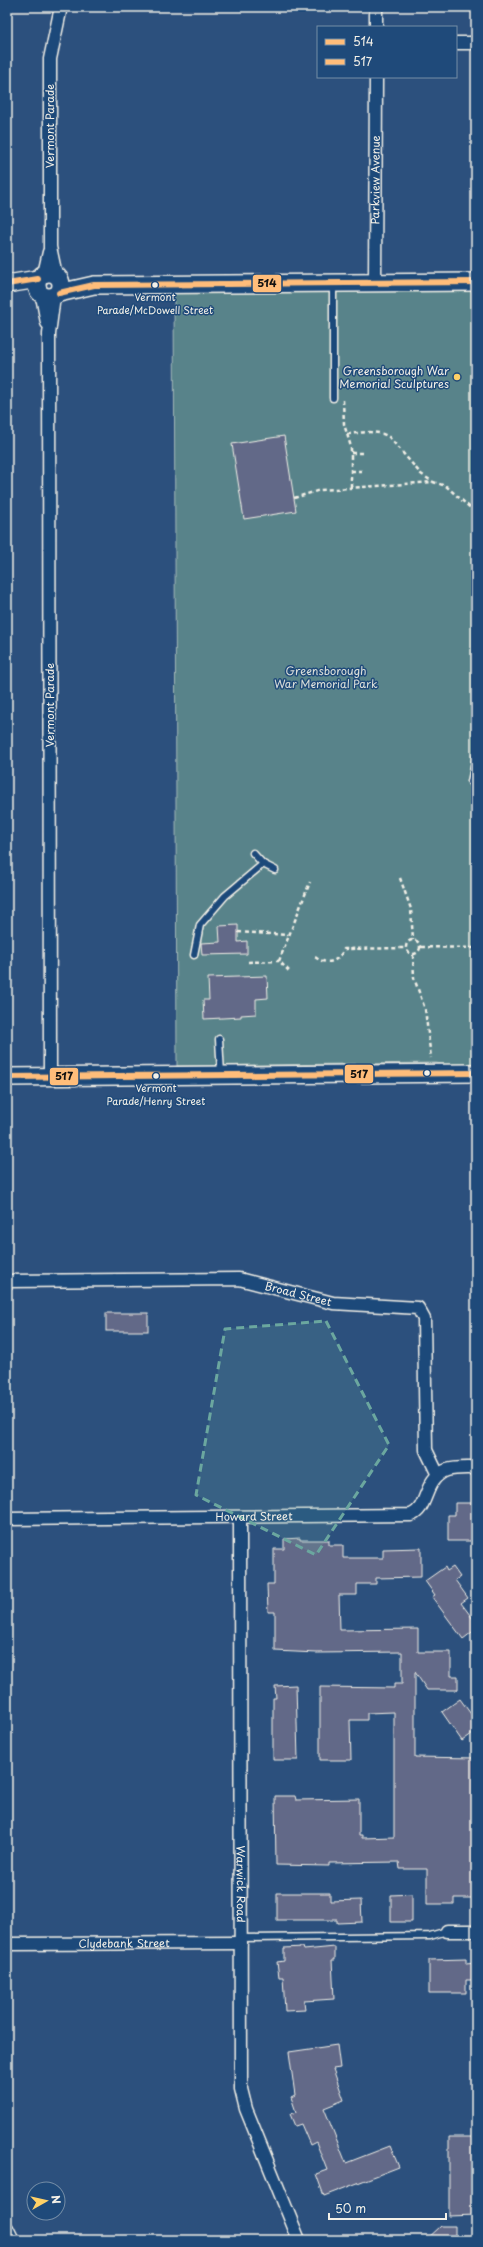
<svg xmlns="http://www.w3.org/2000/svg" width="483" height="2247" viewBox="0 0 483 2247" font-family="'Playpen Sans',sans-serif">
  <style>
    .green { fill: #58838a; stroke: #a6bab9 }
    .building { fill: #626988; stroke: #f4f1e8 }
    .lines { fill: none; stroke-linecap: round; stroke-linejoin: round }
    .lane-casing { stroke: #f4f1e8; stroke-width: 9 }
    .street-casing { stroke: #f4f1e8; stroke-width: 15 }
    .secondary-casing { stroke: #f4f1e8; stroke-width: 20 }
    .path { stroke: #f4f1e8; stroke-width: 2.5; stroke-dasharray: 4 3; stroke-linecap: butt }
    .lane { stroke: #1f4a7a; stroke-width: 6 }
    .street { stroke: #1f4a7a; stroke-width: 12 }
    .secondary { stroke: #1f4a7a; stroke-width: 17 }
    .bus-1-casing { stroke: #1f4a7a; stroke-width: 9 }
    .bus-2-casing { stroke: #1f4a7a; stroke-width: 9 }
    .bus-1 { stroke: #ffbd7a; stroke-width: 6 }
    .bus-2 { stroke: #ffbd7a; stroke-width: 6 }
    .marked { fill: #6ba79f; fill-opacity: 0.2; stroke: #6ba79f; stroke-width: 3; stroke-dasharray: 8 5; stroke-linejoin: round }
    .bus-dot { fill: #f4f1e8; stroke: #1f4a7a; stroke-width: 1.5 }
    .poi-dot { fill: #ffd166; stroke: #1f4a7a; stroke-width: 1.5 }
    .labels { text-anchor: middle; stroke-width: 3; stroke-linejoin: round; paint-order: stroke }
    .bus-label { font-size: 10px; fill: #f4f1e8; stroke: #1f4a7a }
    .street-label { font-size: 11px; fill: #f4f1e8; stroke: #1f4a7a }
    .poi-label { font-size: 11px; fill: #f4f1e8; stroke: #1f4a7a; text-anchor: end }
    .park-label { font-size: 11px; fill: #dde0da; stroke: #1f4a7a }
    .line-badge { stroke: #1f4a7a; stroke-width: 1.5 }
    .pale-badge-label { font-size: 11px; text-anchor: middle; font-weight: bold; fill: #111 }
  </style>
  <rect width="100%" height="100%" fill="#2c507d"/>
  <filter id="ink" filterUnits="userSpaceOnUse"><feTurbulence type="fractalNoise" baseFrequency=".025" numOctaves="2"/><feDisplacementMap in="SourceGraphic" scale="8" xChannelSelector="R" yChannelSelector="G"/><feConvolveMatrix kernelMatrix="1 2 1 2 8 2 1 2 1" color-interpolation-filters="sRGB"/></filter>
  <g filter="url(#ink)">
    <!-- green -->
    <polygon class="green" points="476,290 476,1065 448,1065 436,1063 177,1066 174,292"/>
    <!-- building -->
    <g class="building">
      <polygon points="284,436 296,511 244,519 232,444"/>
      <polygon points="238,925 238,942 247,941 247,954 202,955 201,943 220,942 219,926"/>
      <polygon points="267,976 268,998 256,999 256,1014 241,1015 241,1017 204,1019 203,1000 209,1000 208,978"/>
      <rect x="106" y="1313" width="42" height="18"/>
      <polygon points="455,1503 476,1503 476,1541 448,1541 448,1515 455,1515"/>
      <polygon points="300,1538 300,1540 329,1540 329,1545 343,1545 343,1558 383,1558 383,1549 421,1548 421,1577 376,1578 376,1584 357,1584 357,1595 339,1595 340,1630 418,1629 418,1652 451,1652 451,1676 458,1676 458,1690 427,1690 415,1672 415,1757 476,1758 476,1898 454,1898 454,1904 427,1904 427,1869 400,1869 399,1862 329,1863 329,1866 276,1865 275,1796 295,1796 296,1800 359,1799 359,1835 362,1835 362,1838 394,1837 394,1712 367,1713 367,1720 350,1720 351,1760 320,1760 320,1687 394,1688 394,1684 402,1684 402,1652 317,1653 275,1651 275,1612 268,1612 267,1584 274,1584 274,1549 284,1549 284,1539"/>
      <polygon points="445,1567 447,1571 453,1567 460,1577 455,1580 468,1598 461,1603 476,1623 476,1629 463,1639 432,1597 435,1595 425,1581"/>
      <polygon points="296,1685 298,1760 273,1760 273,1698 276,1698 275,1686"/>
      <polygon points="460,1699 476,1721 476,1731 462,1741 442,1712"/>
      <polygon points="277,1893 330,1893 330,1901 361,1900 362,1922 337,1923 337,1920 277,1920"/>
      <polygon points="412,1894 412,1922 391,1922 391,1895"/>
      <polygon points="303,1947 304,1950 335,1947 335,1960 332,1960 334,1999 304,2001 305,2010 285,2011 283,1977 279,1977 277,1962 284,1961 284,1948"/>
      <polygon points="466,1959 466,1964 476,1963 476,1980 466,1980 466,1993 429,1993 429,1960"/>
      <polygon points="337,2045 340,2068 333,2069 344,2100 324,2108 346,2163 390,2146 399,2167 324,2196 316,2174 327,2170 316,2142 310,2145 301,2124 295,2126 290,2114 296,2112 291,2097 295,2095 289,2052"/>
      <polygon points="449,2137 476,2137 476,2215 449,2216"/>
      <polygon points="441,2226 455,2226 455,2240 426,2240"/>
    </g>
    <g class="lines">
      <defs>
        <g id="lane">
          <polyline points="333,398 333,284"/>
          <polyline points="471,782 476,757"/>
          <polyline points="253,853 263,864 275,870"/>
          <polyline points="194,955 200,925 225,896 263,864"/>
          <polyline points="219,1039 221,1074"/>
          <polyline points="241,1938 430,1936 447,1931"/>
        </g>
        <g id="street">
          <polyline points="376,7 376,27"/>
          <polyline points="456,43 476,43"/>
          <polyline points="44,274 49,252"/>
          <polyline points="56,275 50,247 50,59 61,7"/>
          <path id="s1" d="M375,283L376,77"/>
          <polyline points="42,296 47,323"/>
          <polyline points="50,1077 49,334 54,296"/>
          <path id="s2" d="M7,1281L239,1279L333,1303L418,1308L424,1319L426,1450L438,1475"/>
          <path id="s3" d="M240,1518L241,2089L246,2109L299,2240"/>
          <path id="s4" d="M7,1519L411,1515C429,1509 423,1478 447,1470C456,1467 467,1468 476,1468"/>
          <polyline points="447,1931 476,1931"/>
          <path id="s5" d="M7,1944L241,1943"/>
          <polyline points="7,2228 13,2240"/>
        </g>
        <g id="secondary">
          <circle cx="49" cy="285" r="12"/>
          <polyline points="7,284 38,279"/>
          <polyline points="59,293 94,285 476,282"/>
          <polyline points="7,1077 476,1073"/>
        </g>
      </defs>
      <!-- lane casing -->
      <use href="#lane" class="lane-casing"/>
      <!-- street casing -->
      <use href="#street" class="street-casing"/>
      <!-- secondary casing -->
      <use href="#secondary" class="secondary-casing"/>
      <!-- path -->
      <g class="path">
        <polyline points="343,400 344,424 351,447 351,489"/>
        <path d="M347,434C361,433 376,429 389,437L421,474L433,482"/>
        <polyline points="351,453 365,453"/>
        <polyline points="351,471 365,471"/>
        <polyline points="294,498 320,490 433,482 446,486 476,513"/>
        <polyline points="400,878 411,909 413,940"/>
        <polyline points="238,932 288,935"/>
        <circle cx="413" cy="947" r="7"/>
        <polyline points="421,947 476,948"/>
        <polyline points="413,955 414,978 425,1009 431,1058"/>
        <path d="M315,957C327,966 338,962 344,949L406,948"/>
        <polyline points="248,962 279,961"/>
        <polyline points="289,971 279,961 310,882"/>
      </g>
      <!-- lane -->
      <use href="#lane" class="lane"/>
      <!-- street -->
      <use href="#street" class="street"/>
      <!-- secondary -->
      <use href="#secondary" class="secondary"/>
      <defs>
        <g id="bus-1">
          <polyline points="7,284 38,279"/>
          <polyline points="59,293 94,285 476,282"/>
        </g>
        <polyline id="bus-2" points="7,1077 476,1073"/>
      </defs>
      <!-- bus-1 casing -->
      <use href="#bus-1" class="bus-1-casing"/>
      <!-- bus-2 casing -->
      <use href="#bus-2" class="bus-2-casing"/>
      <!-- bus-1 -->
      <use href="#bus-1" class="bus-1"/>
      <!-- bus-2 -->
      <use href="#bus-2" class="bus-2"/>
    </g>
  </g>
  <!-- marked area -->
  <path class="marked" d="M326,1321L389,1445L316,1555L196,1495L225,1329Z"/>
  <!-- markers -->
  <g class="bus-dot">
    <circle cx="155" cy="285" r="3.5"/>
    <circle cx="427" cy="1073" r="3.5"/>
    <circle cx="156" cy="1076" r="3.5"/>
  </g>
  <circle class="poi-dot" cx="457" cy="377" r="4"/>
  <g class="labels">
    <!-- bus labels -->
    <g class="bus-label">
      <text x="155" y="301">Vermont<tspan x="155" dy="13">Parade/McDowell Street</tspan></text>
      <text x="156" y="1092">Vermont<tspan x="156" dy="13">Parade/Henry Street</tspan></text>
    </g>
    <!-- street labels -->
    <g class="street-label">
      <text transform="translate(50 126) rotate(-90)" y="4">Vermont Parade</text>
      <text dy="4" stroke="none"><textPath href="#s1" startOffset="103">Parkview Avenue</textPath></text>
      <text transform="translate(50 705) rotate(-90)" y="4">Vermont Parade</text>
      <text dy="4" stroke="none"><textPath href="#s2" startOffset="293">Broad Street</textPath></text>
      <text dy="4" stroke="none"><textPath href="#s4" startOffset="247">Howard Street</textPath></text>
      <text dy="4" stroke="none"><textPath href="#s3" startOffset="366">Warwick Road</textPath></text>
      <text dy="4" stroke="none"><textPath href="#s5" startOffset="117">Clydebank Street</textPath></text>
    </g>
    <!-- poi labels -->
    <g class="poi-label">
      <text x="449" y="375">Greensborough War<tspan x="449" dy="13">Memorial Sculptures</tspan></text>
    </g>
    <!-- park labels -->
    <g class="park-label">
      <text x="326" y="675">Greensborough<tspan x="326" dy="13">War Memorial Park</tspan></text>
    </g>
  </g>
  <g class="line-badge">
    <rect x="252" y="274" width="30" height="19" rx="4" fill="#ffbd7a"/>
    <rect x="344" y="1064" width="30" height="20" rx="4" fill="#ffbd7a"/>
    <rect x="49" y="1067" width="30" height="19" rx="4" fill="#ffbd7a"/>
  </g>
  <g class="pale-badge-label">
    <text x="267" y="287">514</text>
    <text x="359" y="1078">517</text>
    <text x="64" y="1080">517</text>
  </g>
  <!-- margin -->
  <rect width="483" height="2247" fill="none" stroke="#1f4a7a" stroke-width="24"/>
  <rect x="12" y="12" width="459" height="2223" fill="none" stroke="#f4f1e8" stroke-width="1.5" filter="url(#ink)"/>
  <!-- legend -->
  <rect x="317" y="26" width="140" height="52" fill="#1f4a7a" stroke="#748da6"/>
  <rect x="325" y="39" width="20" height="6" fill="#ffbd7a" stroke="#748da6"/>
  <text x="353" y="46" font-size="12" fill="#f4f1e8">514</text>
  <rect x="325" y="59" width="20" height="6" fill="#ffbd7a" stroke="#748da6"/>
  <text x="353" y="66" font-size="12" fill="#f4f1e8">517</text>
  <!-- north arrow -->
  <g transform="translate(46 2201) rotate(82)"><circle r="19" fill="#1f4a7a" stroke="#748da6"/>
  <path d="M0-3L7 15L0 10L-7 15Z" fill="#ffd166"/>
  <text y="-6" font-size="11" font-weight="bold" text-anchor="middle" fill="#f4f1e8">N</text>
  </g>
  <!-- scale -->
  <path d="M329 2213v6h117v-6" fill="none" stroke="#f4f1e8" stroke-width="2"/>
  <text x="335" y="2213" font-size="12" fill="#f4f1e8" stroke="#1f4a7a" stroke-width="3" paint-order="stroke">50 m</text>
</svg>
